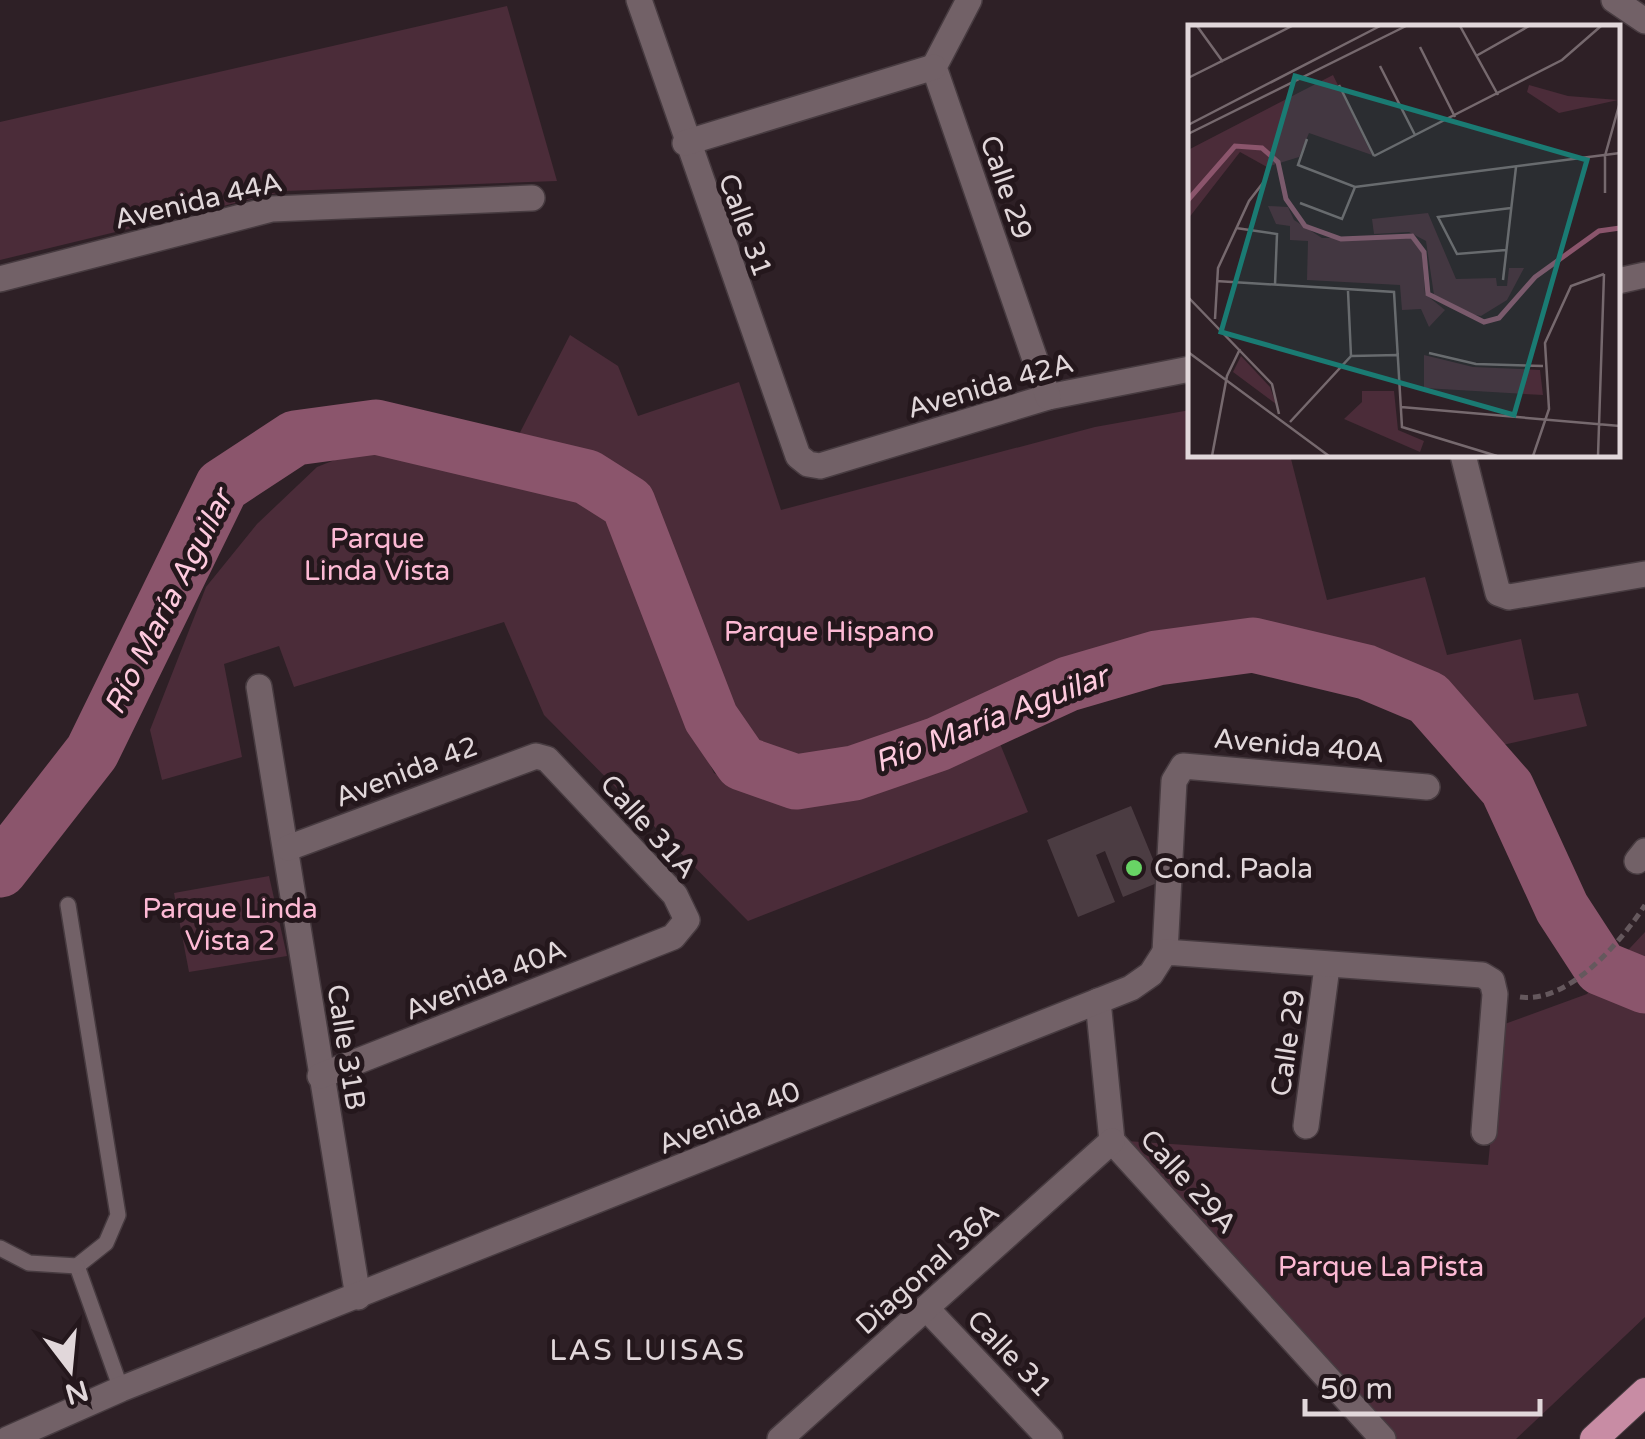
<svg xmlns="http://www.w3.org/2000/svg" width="1645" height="1439" viewBox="0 0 1645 1439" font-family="'Varela Round',sans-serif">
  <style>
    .green { fill: #4b2c39 }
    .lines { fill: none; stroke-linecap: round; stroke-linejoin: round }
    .river { stroke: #8b556c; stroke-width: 55 }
    .building { fill: #4b3c42 }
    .service-casing { stroke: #473b40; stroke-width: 18 }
    .minor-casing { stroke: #473b40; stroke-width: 28 }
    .trunk-casing { stroke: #473b40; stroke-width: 30 }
    .path { stroke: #65585d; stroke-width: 5; stroke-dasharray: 8 5; stroke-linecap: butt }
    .service { stroke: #726167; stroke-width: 15 }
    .minor { stroke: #726167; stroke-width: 25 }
    .trunk { stroke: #c88ca4; stroke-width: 28 }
    .poi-dot { fill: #68d465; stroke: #24171c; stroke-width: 4 }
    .labels { text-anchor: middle; stroke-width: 10; stroke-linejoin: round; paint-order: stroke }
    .street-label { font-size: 28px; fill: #e1d7da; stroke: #24171c }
    .park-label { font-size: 28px; fill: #fdb9d4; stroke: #24171c }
    .poi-label { font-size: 28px; fill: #e1d7da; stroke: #24171c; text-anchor: start }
    .water-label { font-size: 30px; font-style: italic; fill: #fecade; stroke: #24171c }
    .neighbourhood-label { font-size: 30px; letter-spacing: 2.5px; fill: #e1d7da; stroke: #24171c }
    .inset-river { fill: none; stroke: #8b556c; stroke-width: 5 }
    .inset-road { fill: none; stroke: #76696e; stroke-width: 2.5 }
    .view { fill: #1a7b73; fill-opacity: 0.15; stroke: #1a7b73; stroke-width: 5 }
    .inset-edge { fill: none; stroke: #e1d7da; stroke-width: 5 }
  </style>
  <rect width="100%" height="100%" fill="#2e2026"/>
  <!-- green -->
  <g class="green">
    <polygon points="507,6 557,181 285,191 0,260 0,122"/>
    <polygon points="570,335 618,366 638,416 739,382 781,510 1095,427 1190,410 1190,455 1290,455 1327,600 1425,577 1447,655 1521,639 1534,700 1578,693 1587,726 1485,749 1431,691 1371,664 1258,635 1167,644 1066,674 865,758 799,772 744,750 719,710 641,500 596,470 512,448"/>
    <path d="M365,448C425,456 545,474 594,509C629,535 659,652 678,697C688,723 702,748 714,773C732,781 753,794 772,798C841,812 934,762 996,734L1028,812L748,921L544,715L504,622L294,687L279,646L224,664L242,757L162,780L150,730L206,587L257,524L317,467Z"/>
    <polygon points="269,876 287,956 189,972 174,893"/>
    <polygon points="1645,932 1645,1317 1516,1439 1392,1439 1126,1141 1488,1165 1502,1025 1587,994"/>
  </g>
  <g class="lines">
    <!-- river -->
    <polyline class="river" points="0,870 92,752 222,486 295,438 376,427 587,477 628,503 711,718 742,763 796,782 854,773 938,744 1068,684 1157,658 1253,645 1366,672 1428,698 1507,788 1562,908 1601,968 1645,986"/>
  </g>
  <!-- building -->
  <polygon class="building" points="1131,806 1162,881 1123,897 1105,851 1096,855 1115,902 1078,917 1047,840"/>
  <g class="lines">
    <defs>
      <g id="service">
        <polyline points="68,905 118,1215 106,1243 77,1266 121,1389"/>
        <polyline points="0,1248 29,1263 77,1266"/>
      </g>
      <g id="minor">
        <polyline points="639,0 798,456 808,464 820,466 1048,397 1190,369"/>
        <polyline points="969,0 934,67 1048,397"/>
        <polyline points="1614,0 1645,21"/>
        <polyline points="685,143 934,67"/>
        <polyline points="0,279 272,209 532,198"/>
        <polyline points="1618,281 1645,275"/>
        <polyline points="1463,455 1498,593 1509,597 1645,574"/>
        <polyline points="259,687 358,1297"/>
        <polyline points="288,848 536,756 547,759 675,895 687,920 673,937 320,1076"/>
        <polyline points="1637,861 1645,851"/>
        <polyline points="1165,952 1174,781 1183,766 1427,787"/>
        <polyline points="1098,1001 1112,1141"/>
        <polyline points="1306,1126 1327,967"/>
        <polyline points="1112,1141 1383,1439"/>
        <polyline points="927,1309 1050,1439"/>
        <polyline points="8,1439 121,1389 1131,988 1151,974 1165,952 1482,975 1492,981 1495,994 1484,1132"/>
        <polyline points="780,1439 1112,1141"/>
      </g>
      <polyline id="trunk" points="1594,1439 1645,1392"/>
    </defs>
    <!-- service casing -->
    <use href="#service" class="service-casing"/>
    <!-- minor casing -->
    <use href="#minor" class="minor-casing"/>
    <!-- trunk casing -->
    <use href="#trunk" class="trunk-casing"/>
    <!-- path -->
    <path class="path" d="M1520,997C1568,1004 1621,942 1645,905"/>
    <!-- service -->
    <use href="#service" class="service"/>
    <!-- minor -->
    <use href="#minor" class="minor"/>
    <!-- trunk -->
    <use href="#trunk" class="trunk"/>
  </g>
  <!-- markers -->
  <circle class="poi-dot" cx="1134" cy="868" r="10"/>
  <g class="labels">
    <!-- street labels -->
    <g class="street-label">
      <text transform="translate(1007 187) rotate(71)" y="10">Calle 29</text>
      <text transform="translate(198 200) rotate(-13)" y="10">Avenida 44A</text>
      <text transform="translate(746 225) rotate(70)" y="10">Calle 31</text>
      <text transform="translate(990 385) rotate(-16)" y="10">Avenida 42A</text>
      <text transform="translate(1299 745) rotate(5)" y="10">Avenida 40A</text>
      <text transform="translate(406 771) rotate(-21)" y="10">Avenida 42</text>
      <text transform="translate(649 826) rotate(48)" y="10">Calle 31A</text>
      <text transform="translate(485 979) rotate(-22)" y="10">Avenida 40A</text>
      <text transform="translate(1287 1043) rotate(-82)" y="10">Calle 29</text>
      <text transform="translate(347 1047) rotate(81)" y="10">Calle 31B</text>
      <text transform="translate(729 1117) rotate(-22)" y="10">Avenida 40</text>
      <text transform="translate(1189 1181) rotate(48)" y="10">Calle 29A</text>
      <text transform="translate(927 1268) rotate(-42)" y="10">Diagonal 36A</text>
      <text transform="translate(1010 1353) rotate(46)" y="10">Calle 31</text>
    </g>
    <!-- park labels -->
    <g class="park-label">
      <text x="377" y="548">Parque<tspan x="377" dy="32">Linda Vista</tspan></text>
      <text x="829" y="641">Parque Hispano</text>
      <text x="230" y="918">Parque Linda<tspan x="230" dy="32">Vista 2</tspan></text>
      <text x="1381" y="1276">Parque La Pista</text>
    </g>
    <!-- poi labels -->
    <g class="poi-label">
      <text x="1154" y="878">Cond. Paola</text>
    </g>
    <!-- water labels -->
    <g class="water-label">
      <text transform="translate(168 602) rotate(-63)" y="10">Río María Aguilar</text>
      <text transform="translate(991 719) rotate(-21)" y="10">Río María Aguilar</text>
    </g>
    <!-- neighbourhood labels -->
    <g class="neighbourhood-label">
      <text x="648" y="1360">LAS LUISAS</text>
    </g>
  </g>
  <!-- overview -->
  <g transform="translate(1188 25)">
    <rect width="432" height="432" fill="#2e2026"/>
    <path d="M145,50L184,130L121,108L111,132L79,142L52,127L0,194V125ZM341,60L380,71L430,75L371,88L339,67ZM80,181L100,182L106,195L134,213L223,212L234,227L237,269L257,285L241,302L233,284L214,285L212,260L119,255L120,216L102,215V201L88,199ZM240,188L268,254L308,253L309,261H319L321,243H336L319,275L293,291L271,287L246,270L238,216L221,207L186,209L184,194ZM236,330L285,342L352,345L355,370L236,363ZM53,331L82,362L88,379L45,347ZM174,366H206L210,405L236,416L232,427L156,394L174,377Z" fill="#4b2c39"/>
    <path class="inset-river" d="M0,175L47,121L74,123L90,137L98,174L117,201L153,214L224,211L236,227L240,269L296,297L311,293L347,252L411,206L432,203"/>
    <path class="inset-road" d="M9,1L35,37M272,1L310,70M232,22L267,92M288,31L341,1M192,41L227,110M0,53L104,1M151,60L186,131M0,100L192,1M0,109L218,1M119,114L110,140L167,162L432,128M186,131L374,35L413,1M417,168V131L432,77M112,178L154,194L167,162M48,203L89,209L87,260M318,225L269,229L250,192L323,183M315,255L328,142M28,256L206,267L214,402L309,431M0,272L84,359L91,389M27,294L30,243L61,176L78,154M0,327L141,431M241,328L288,339L355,341M163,331L211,330M213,382L432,401M102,397L163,331L160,266M24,431L39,351L52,324M345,431L361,384L357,318L383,261L416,249M410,431L416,249"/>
    <path class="view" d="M107,51L399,135L326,390L33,307Z"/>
    <rect width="432" height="432" class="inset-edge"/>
  </g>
  <!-- north arrow -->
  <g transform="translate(70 1369) rotate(164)" stroke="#24171c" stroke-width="8" paint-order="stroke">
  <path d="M0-8L18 38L0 25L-18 38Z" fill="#e1d7da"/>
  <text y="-15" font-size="28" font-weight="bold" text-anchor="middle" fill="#e1d7da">N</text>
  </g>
  <!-- scale -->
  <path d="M1305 1399v15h235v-15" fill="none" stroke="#e1d7da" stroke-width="5"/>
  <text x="1320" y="1399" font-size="30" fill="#e1d7da" stroke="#24171c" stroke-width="8" paint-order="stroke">50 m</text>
</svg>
